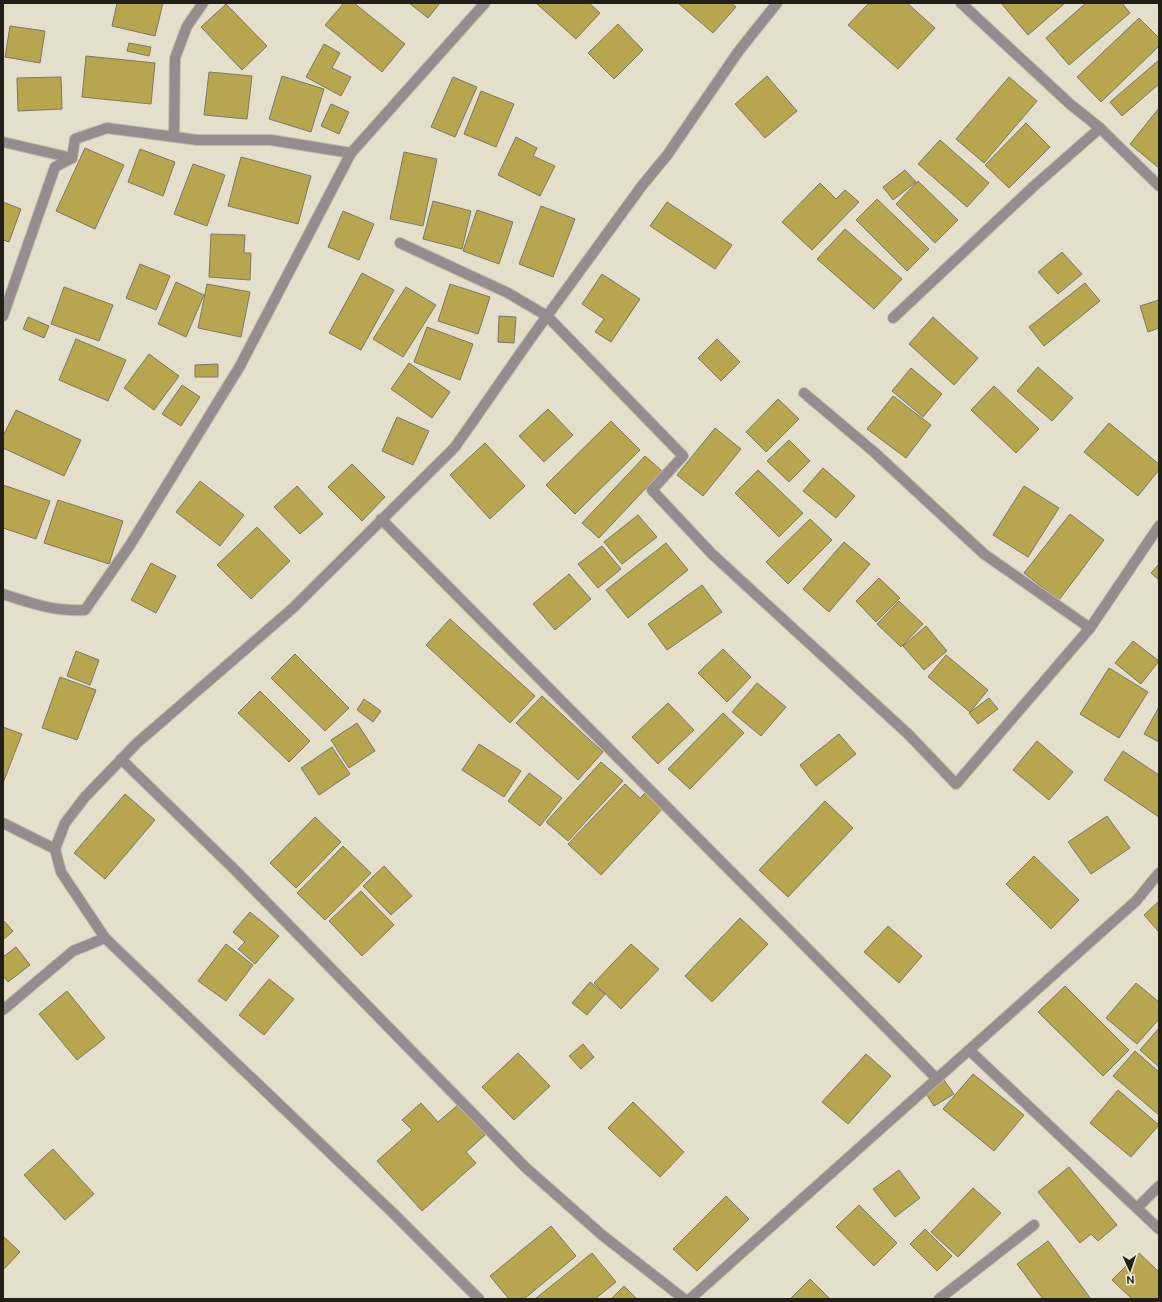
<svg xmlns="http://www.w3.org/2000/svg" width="1162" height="1302" viewBox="0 0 1162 1302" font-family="'DM Sans',sans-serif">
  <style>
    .building { fill: #b7a550; stroke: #7c7865 }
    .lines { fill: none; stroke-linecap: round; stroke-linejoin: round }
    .minor-casing { stroke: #c0bcaa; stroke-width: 12 }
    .minor { stroke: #968b8e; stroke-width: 10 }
  </style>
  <rect width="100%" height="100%" fill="#e3dfca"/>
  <!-- building -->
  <g class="building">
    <polygon points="117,3 163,3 155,36 112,26"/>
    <polygon points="344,3 354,3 405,44 382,72 325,25"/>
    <polygon points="409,3 440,3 428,18"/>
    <polygon points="536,3 589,3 600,13 576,39"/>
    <polygon points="678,3 731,3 736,7 713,33"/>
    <polygon points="869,3 907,3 935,28 898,69 848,25"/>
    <polygon points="1001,3 1065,3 1028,35"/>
    <polygon points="1086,3 1122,3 1130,13 1069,65 1046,38"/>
    <polygon points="226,4 267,46 242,70 201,27"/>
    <polygon points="1139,18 1159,38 1159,46 1101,102 1077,77"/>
    <polygon points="618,24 643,50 614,79 588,53"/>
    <polygon points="10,26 45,31 40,63 5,57"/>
    <polygon points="129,43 151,47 149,56 127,51"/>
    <polygon points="324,44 340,53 332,68 351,77 341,96 306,77"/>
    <polygon points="86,56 155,63 151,104 82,97"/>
    <polygon points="1159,60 1159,84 1122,116 1110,102"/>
    <polygon points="209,72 252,76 247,119 204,115"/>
    <polygon points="282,76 324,89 311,132 269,119"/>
    <polygon points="767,76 797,111 765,138 735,104"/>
    <polygon points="61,77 62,109 18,111 17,78"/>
    <polygon points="453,77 477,87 455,137 431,127"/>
    <polygon points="1009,77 1037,101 984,163 956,139"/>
    <polygon points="481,91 514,104 496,147 464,134"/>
    <polygon points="331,104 349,112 339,134 321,126"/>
    <polygon points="1159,108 1159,168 1130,144"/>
    <polygon points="1026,123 1050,147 1009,188 985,165"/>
    <polygon points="516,137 537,148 533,156 555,166 540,196 498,175"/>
    <polygon points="940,140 989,183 967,207 918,164"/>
    <polygon points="85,148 124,165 95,229 56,211"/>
    <polygon points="140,149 175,162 163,196 128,182"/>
    <polygon points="404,152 437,159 423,226 390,219"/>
    <polygon points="241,157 311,176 298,224 228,206"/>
    <polygon points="193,164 225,175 207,226 174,214"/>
    <polygon points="905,170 916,182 893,200 883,187"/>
    <polygon points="918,181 958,220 935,243 896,204"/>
    <polygon points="820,183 836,199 845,190 859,202 812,250 782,222"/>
    <polygon points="877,199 929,249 907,271 856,220"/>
    <polygon points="433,201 471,211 462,249 423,239"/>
    <polygon points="3,202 21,209 9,242 3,240"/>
    <polygon points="667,202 732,245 715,269 650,226"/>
    <polygon points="541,206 575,219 553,277 519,264"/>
    <polygon points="477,210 513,222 499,264 463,251"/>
    <polygon points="343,211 374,224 359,260 328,247"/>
    <polygon points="845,229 902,279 874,309 817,259"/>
    <polygon points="211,234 245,235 244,253 251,253 250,280 209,277"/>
    <polygon points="1062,252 1082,274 1058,294 1038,272"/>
    <polygon points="140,264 170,276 156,310 126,298"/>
    <polygon points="362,273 394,290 361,350 329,333"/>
    <polygon points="602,274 640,299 611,342 595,332 604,319 582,304"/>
    <polygon points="176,282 204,295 186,337 158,324"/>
    <polygon points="1085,283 1100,301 1044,346 1029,327"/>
    <polygon points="207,284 250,292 241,337 198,328"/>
    <polygon points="450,284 490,297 478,334 438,321"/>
    <polygon points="64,287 113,305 99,341 51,324"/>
    <polygon points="406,287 436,305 403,357 373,339"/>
    <polygon points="1159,300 1159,328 1148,332 1140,306"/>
    <polygon points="499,316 516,317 514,343 498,342"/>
    <polygon points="28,317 49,326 44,338 23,329"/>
    <polygon points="933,317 978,358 954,385 909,344"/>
    <polygon points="427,327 473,344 460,380 414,362"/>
    <polygon points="76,339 126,360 108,401 59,380"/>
    <polygon points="717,339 740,362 721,381 698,358"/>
    <polygon points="149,354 179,376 154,410 124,388"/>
    <polygon points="409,363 450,392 432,418 391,389"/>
    <polygon points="218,364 218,377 195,377 195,365"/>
    <polygon points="1038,367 1073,398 1052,421 1017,391"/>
    <polygon points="911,368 942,394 923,417 892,391"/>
    <polygon points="182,385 200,397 181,426 162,414"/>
    <polygon points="994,386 1039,429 1016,453 971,410"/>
    <polygon points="893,396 931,425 906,458 867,429"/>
    <polygon points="778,399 799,419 766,452 746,432"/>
    <polygon points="548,409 573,435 544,462 519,436"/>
    <polygon points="16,410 81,440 64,476 3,448 3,436"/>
    <polygon points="397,417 429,431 413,465 382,451"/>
    <polygon points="611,421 640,450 575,514 546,485"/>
    <polygon points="1109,423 1159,464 1159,470 1138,496 1084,452"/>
    <polygon points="715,428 741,449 703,496 677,475"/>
    <polygon points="789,440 810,461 789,482 767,461"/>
    <polygon points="485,443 525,486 490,519 450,475"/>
    <polygon points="645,456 662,471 599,538 582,523"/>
    <polygon points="352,464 385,497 362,521 328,487"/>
    <polygon points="823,468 855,496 836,518 803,491"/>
    <polygon points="758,470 803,513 779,537 735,493"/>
    <polygon points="200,481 244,515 220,546 176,512"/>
    <polygon points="3,485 50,501 36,539 3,528"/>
    <polygon points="297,486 323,514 300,534 274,507"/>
    <polygon points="1024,486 1059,508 1028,557 993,535"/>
    <polygon points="58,500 123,521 109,564 44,543"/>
    <polygon points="1070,514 1104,540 1059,600 1024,573"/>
    <polygon points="638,515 657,537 622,564 604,542"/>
    <polygon points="810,519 832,540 788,584 766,562"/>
    <polygon points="257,527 290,561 251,599 217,565"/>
    <polygon points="844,542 870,564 829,612 803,589"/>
    <polygon points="666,543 688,570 628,618 606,590"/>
    <polygon points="602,546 621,569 598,588 578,564"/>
    <polygon points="151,563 176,576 156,613 131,600"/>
    <polygon points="1159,564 1159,580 1151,573"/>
    <polygon points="569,574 591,599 555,630 533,604"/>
    <polygon points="879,578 900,598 876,622 856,601"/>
    <polygon points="702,585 722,612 667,650 648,624"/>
    <polygon points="899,601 923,624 901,647 877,624"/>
    <polygon points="450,619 535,696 510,723 426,645"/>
    <polygon points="926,626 947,651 924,670 903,646"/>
    <polygon points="1133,641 1159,661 1141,684 1115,663"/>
    <polygon points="723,649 751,677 727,702 698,673"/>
    <polygon points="76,651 99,660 90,685 67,676"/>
    <polygon points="295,654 349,708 325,731 271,678"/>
    <polygon points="946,655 988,690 970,712 928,677"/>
    <polygon points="1109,668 1148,692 1119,738 1080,714"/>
    <polygon points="60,677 96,690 77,740 42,728"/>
    <polygon points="757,683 786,707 761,736 732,712"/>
    <polygon points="260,691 310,741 289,762 238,713"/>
    <polygon points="542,696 603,752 578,780 516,723"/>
    <polygon points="989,698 998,709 978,724 969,713"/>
    <polygon points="364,699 381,711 373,722 357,710"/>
    <polygon points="668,703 694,730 658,764 632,737"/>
    <polygon points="1159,707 1159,742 1144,734"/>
    <polygon points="723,713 744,733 690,789 668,769"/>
    <polygon points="357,723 375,751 349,768 331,740"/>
    <polygon points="3,727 22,734 3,783"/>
    <polygon points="839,734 856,754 816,786 800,765"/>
    <polygon points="1037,741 1073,772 1049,800 1013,770"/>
    <polygon points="479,744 521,771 504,797 462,770"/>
    <polygon points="332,747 350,774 319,795 301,768"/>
    <polygon points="1123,751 1159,775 1159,817 1104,780"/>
    <polygon points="601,762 623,781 568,841 546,822"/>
    <polygon points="529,773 562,798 540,826 508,801"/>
    <polygon points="625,784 640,798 647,791 664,807 601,875 568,844"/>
    <polygon points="125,794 155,820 105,879 74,853"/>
    <polygon points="825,801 853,828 788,897 759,870"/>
    <polygon points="1107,816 1130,848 1091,874 1068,842"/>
    <polygon points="315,817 341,842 296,888 270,863"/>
    <polygon points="343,846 371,873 325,920 297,893"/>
    <polygon points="1034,856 1079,900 1051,929 1006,884"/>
    <polygon points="384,866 412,896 391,915 363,886"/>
    <polygon points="361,891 394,925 362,956 329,921"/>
    <polygon points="1159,901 1159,932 1144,915"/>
    <polygon points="250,912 279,936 255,964 238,949 245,942 233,932"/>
    <polygon points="740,918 768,944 712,1002 685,976"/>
    <polygon points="3,920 13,931 3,940"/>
    <polygon points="888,926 922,956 899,983 864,952"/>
    <polygon points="226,944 253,965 226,1001 198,981"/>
    <polygon points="631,944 659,969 621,1009 594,983"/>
    <polygon points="16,947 30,965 8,982 3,976 3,957"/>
    <polygon points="269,979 294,999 264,1035 239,1015"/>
    <polygon points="590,982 605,994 587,1015 572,1003"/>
    <polygon points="1136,983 1159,1002 1159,1019 1137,1044 1106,1018"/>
    <polygon points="1065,986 1129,1050 1103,1076 1038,1012"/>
    <polygon points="67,991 105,1038 77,1060 39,1014"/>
    <polygon points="1159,1028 1159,1067 1140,1050"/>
    <polygon points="583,1044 594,1057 581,1069 569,1056"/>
    <polygon points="1135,1051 1159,1072 1159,1115 1113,1076"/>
    <polygon points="518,1053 550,1086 514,1120 482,1087"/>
    <polygon points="866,1054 891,1076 848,1124 822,1102"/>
    <polygon points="973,1074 1024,1115 994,1151 943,1109"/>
    <polygon points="944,1080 954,1094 934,1106 925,1092"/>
    <polygon points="1118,1090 1159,1125 1131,1157 1090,1123"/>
    <polygon points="633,1102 684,1152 660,1177 608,1128"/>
    <polygon points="421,1103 438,1122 458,1105 485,1135 466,1152 476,1163 422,1211 377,1161 412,1130 402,1120"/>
    <polygon points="53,1149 94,1194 65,1220 24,1175"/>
    <polygon points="1069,1167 1117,1225 1098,1241 1091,1234 1080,1243 1038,1192"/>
    <polygon points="899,1170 920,1198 895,1217 873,1189"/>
    <polygon points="973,1188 1001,1213 958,1257 931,1232"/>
    <polygon points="726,1196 749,1219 697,1271 673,1249"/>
    <polygon points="859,1205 897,1243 874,1266 836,1227"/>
    <polygon points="551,1226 576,1256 524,1299 509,1299 490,1276"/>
    <polygon points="925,1229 952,1256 937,1271 910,1244"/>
    <polygon points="3,1236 20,1252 3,1270"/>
    <polygon points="1048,1241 1091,1299 1043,1299 1017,1264"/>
    <polygon points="592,1253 616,1282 595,1299 535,1299"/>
    <polygon points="1139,1253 1159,1272 1159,1299 1132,1299 1112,1280"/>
    <polygon points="810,1279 830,1299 790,1299"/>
    <polygon points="624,1286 637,1299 611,1299"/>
  </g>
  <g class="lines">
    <defs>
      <g id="minor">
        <polyline points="961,3 1070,104 1100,128"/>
        <polyline points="174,136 175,58 187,26 203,3"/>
        <polyline points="3,142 72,158"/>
        <polyline points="400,243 508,293 547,316 683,456 652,490 712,554 908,734 956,784 1090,628 1159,526"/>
        <polyline points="3,316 55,167 72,158 75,139 107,128 197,140 271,140 351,153"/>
        <polyline points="893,318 1034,186 1100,128 1159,186"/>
        <polyline points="804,393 874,452 984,554 1090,628"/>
        <polyline points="381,519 937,1079"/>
        <path d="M3,594C30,603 56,612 85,610L130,545L240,366L351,153L485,3"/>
        <polyline points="121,759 235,870 525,1167 602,1235 684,1299"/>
        <polyline points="3,823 55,849"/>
        <polyline points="105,938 61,872 55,849 65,823 85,797 137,743 293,608 455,447 531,338 641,187 668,154 738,52 777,3"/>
        <polyline points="3,1010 73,951 105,938 393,1213 479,1299"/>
        <polyline points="969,1050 1159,1229"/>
        <polyline points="1137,1208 1159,1186"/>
        <polyline points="690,1299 1136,901 1159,873"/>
        <polyline points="939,1299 1034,1225"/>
      </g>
    </defs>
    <!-- minor casing -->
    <use href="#minor" class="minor-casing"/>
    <!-- minor -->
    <use href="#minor" class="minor"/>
  </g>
  <!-- border -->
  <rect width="1162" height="1302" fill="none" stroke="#211f18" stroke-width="8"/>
  <!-- north arrow -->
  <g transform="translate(1130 1270) rotate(177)" stroke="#f1ecd7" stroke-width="3" paint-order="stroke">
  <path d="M0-3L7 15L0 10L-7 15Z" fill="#211f18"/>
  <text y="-6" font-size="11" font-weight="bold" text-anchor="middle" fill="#211f18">N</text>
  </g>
</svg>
